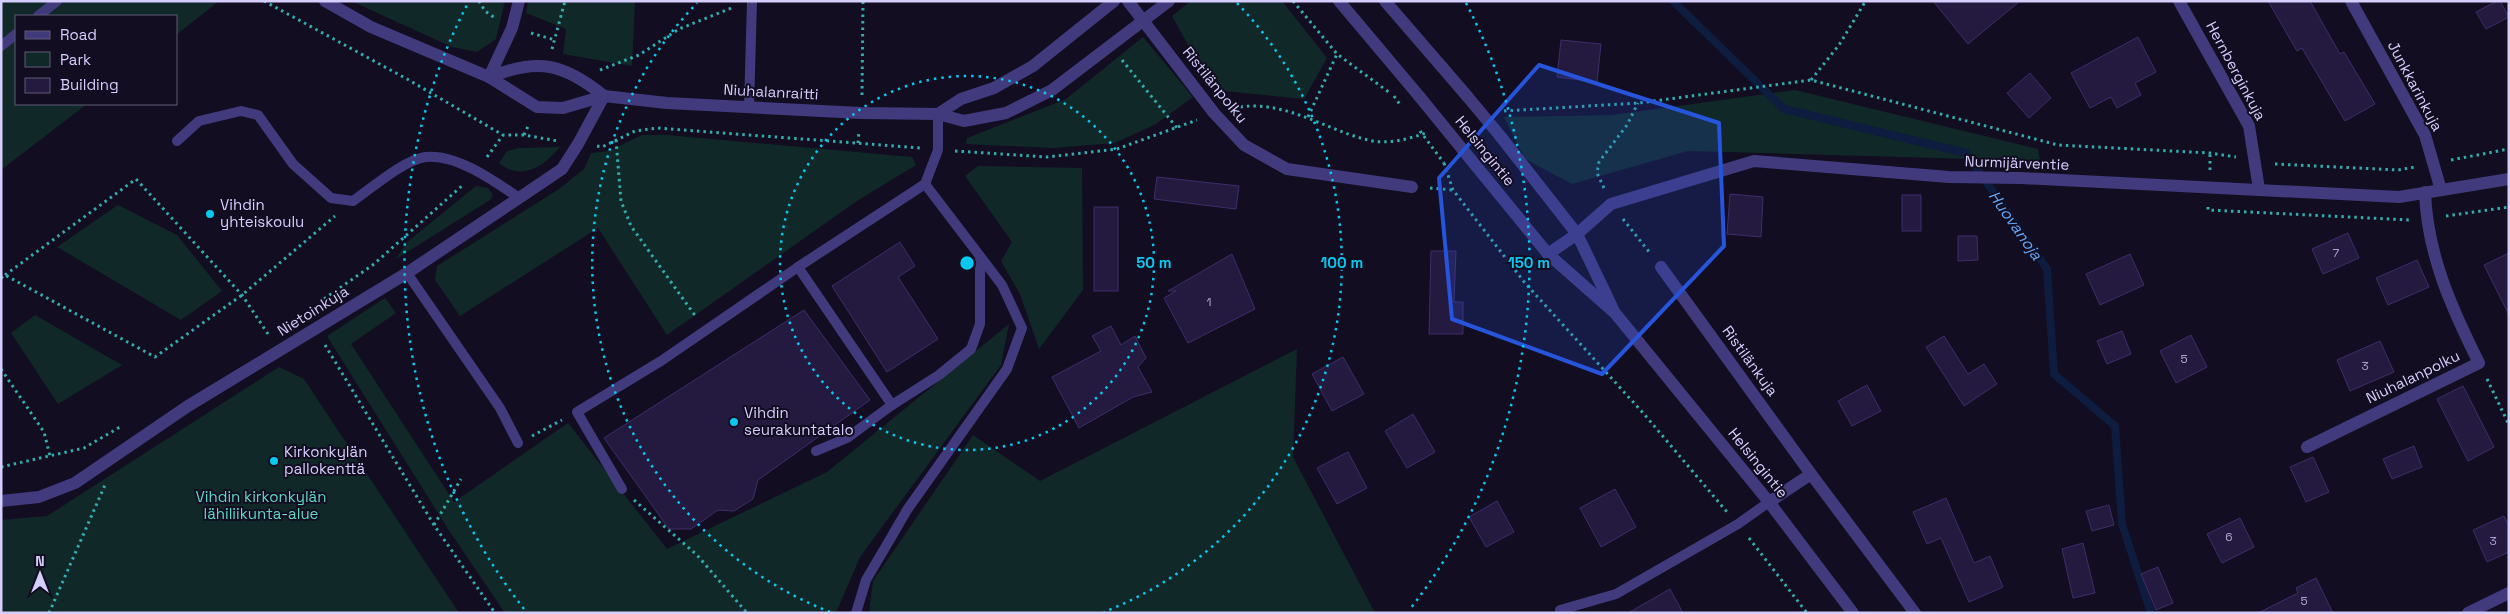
<svg xmlns="http://www.w3.org/2000/svg" width="2510" height="614" viewBox="0 0 2510 614" font-family="'Space Grotesk',sans-serif">
  <style>
    .green { fill: #112829 }
    .lines { fill: none; stroke-linecap: round; stroke-linejoin: round }
    .stream { stroke: #0d1c3f; stroke-width: 8 }
    .building { fill: #241a40; stroke: #3e2d6b }
    .path { stroke: #32acad; stroke-width: 3; stroke-dasharray: 2.5 4; stroke-linecap: butt }
    .service { stroke: #413a7d; stroke-width: 10 }
    .minor { stroke: #413a7d; stroke-width: 12 }
    .tertiary { stroke: #413a7d; stroke-width: 12 }
    .path-bridge { stroke: #32acad; stroke-width: 3; stroke-dasharray: 2.5 4; stroke-linecap: butt }
    .tertiary-bridge { stroke: #413a7d; stroke-width: 12 }
    .marked { fill: #2654da; fill-opacity: 0.2; stroke: #2654da; stroke-width: 4; stroke-linejoin: round }
    .ring { fill: none; stroke: #08c8ef; stroke-width: 2.5; stroke-dasharray: 2.5 5 }
    .poi-dot { fill: #08c8ef; stroke: #120d20; stroke-width: 2 }
    .labels { text-anchor: middle; stroke-width: 4; stroke-linejoin: round; paint-order: stroke }
    .number-label { font-size: 12px; fill: #aaa1ce }
    .street-label { font-size: 15px; fill: #d6cefd; stroke: #120d20 }
    .poi-label { font-size: 15px; fill: #d6cefd; stroke: #120d20; text-anchor: start }
    .park-label { font-size: 15px; fill: #5ddac4; stroke: #120d20 }
    .water-label { font-size: 16px; font-style: italic; fill: #5fa7fa; stroke: #120d20 }
    .centre { fill: #08c8ef; stroke: #120d20; stroke-width: 2.5 }
    .ring-label { font-size: 15px; text-anchor: middle; font-weight: bold; fill: #08c8ef; stroke: #120d20; stroke-width: 4; stroke-linejoin: round; paint-order: stroke }
  </style>
  <rect width="100%" height="100%" fill="#120d20"/>
  <!-- green -->
  <g class="green">
    <polygon points="1,1 219,1 176,35 176,16 16,16 16,104 87,104 1,170"/>
    <polygon points="351,1 505,1 496,39 477,52 452,47"/>
    <polygon points="528,1 635,1 632,66 563,54 566,29 526,13"/>
    <polygon points="1191,1 1282,1 1327,58 1304,99 1213,90 1172,16"/>
    <polygon points="1143,37 1193,97 1156,124 1115,143 1053,148 966,144 967,138 1066,99"/>
    <polygon points="1795,90 2038,149 2040,161 1688,151 1572,184 1525,159 1504,117 1612,115"/>
    <polygon points="642,135 667,135 912,157 916,165 857,201 667,335 598,228 460,316 435,280 437,266 559,189 584,169 591,153 609,151"/>
    <path d="M560,147C544,166 522,182 499,163L507,151L519,148Z"/>
    <polygon points="978,166 1082,168 1083,290 1039,349 1020,294 1001,261 1012,242 965,176"/>
    <polygon points="476,186 488,188 493,195 490,200 396,259 407,242"/>
    <polygon points="118,205 177,235 222,291 181,320 57,247"/>
    <polygon points="385,298 396,313 351,344 454,502 568,423 667,549 827,472 1009,324 1001,365 860,557 836,613 505,613 448,529 327,336"/>
    <polygon points="35,315 122,365 58,404 11,333"/>
    <polygon points="1297,349 1293,457 1375,613 869,613 873,581 973,435 1040,481"/>
    <polygon points="279,367 304,379 459,613 1,613 1,520 47,516"/>
  </g>
  <g class="lines">
    <!-- stream -->
    <polyline class="stream" points="1673,1 1784,109 1966,153 2047,269 2054,374 2115,426 2122,524 2151,613"/>
  </g>
  <!-- building -->
  <g class="building">
    <polygon points="1933,1 2020,1 1968,44"/>
    <polygon points="2268,1 2310,1 2340,54 2344,52 2375,104 2345,121 2302,48 2297,51"/>
    <polygon points="2497,1 2500,1 2509,17 2486,29 2476,12"/>
    <polygon points="2138,37 2156,72 2135,83 2141,95 2117,108 2111,97 2090,108 2071,73"/>
    <polygon points="1561,40 1601,44 1597,82 1557,77"/>
    <polygon points="2030,73 2051,98 2029,118 2007,93"/>
    <polygon points="1157,177 1239,186 1236,209 1154,199"/>
    <polygon points="1730,194 1763,197 1761,237 1727,234"/>
    <rect x="1902" y="195" width="19" height="36"/>
    <rect x="1094" y="207" width="24" height="84"/>
    <polygon points="2348,233 2359,258 2323,274 2312,249"/>
    <polygon points="1958,236 1977,236 1978,260 1958,261"/>
    <polygon points="900,242 915,266 898,277 938,339 887,372 832,286"/>
    <polygon points="1431,251 1456,251 1454,302 1463,302 1463,334 1429,334"/>
    <polygon points="2509,253 2509,315 2484,265"/>
    <polygon points="1232,254 1255,309 1188,343 1164,298 1176,291 1168,291"/>
    <polygon points="2130,254 2144,285 2100,305 2086,274"/>
    <polygon points="2417,260 2429,287 2388,305 2376,278"/>
    <polygon points="804,310 870,400 758,480 753,499 734,511 718,510 691,529 669,529 604,438"/>
    <polygon points="1111,326 1121,345 1135,336 1146,358 1138,367 1152,392 1133,397 1079,428 1052,377 1101,351 1092,336"/>
    <polygon points="2122,331 2131,354 2107,364 2097,341"/>
    <polygon points="2191,335 2207,367 2176,383 2160,351"/>
    <polygon points="1944,336 1968,374 1984,364 1997,384 1964,406 1926,347"/>
    <polygon points="2380,341 2394,372 2350,391 2337,360"/>
    <polygon points="1343,357 1364,394 1332,411 1312,374"/>
    <polygon points="1867,385 1881,411 1852,426 1838,401"/>
    <polygon points="2463,386 2494,447 2468,461 2437,399"/>
    <polygon points="1413,414 1435,452 1407,468 1385,431"/>
    <polygon points="2414,446 2422,467 2392,479 2383,459"/>
    <polygon points="1348,452 1367,488 1337,504 1317,468"/>
    <polygon points="2313,457 2329,492 2306,502 2290,467"/>
    <polygon points="1615,489 1636,527 1601,547 1580,508"/>
    <polygon points="1946,498 1974,563 1990,556 2003,587 1969,602 1941,538 1927,544 1913,512"/>
    <polygon points="1497,501 1514,532 1486,547 1469,517"/>
    <polygon points="2109,505 2114,525 2092,531 2086,511"/>
    <polygon points="2504,516 2509,527 2509,552 2487,562 2473,530"/>
    <polygon points="2240,518 2254,547 2222,563 2207,534"/>
    <polygon points="2083,543 2095,593 2073,598 2062,549"/>
    <polygon points="2158,567 2173,603 2156,610 2141,574"/>
    <polygon points="2316,578 2333,613 2258,613 2298,593 2296,588"/>
    <polygon points="1670,589 1683,613 1628,613"/>
  </g>
  <g class="lines">
    <!-- path -->
    <g class="path">
      <polyline points="264,1 407,79 503,135 524,135 558,141"/>
      <polyline points="479,1 485,11 495,18"/>
      <polyline points="1293,1 1337,54 1390,93"/>
      <polyline points="531,33 555,40"/>
      <polyline points="552,49 565,1"/>
      <polyline points="1122,60 1177,128"/>
      <polyline points="600,70 639,55 679,29 734,7"/>
      <polyline points="1811,80 1839,45 1865,2"/>
      <polyline points="862,95 863,1"/>
      <path d="M1234,108C1283,98 1323,129 1368,140C1387,145 1408,139 1426,133"/>
      <polyline points="1504,111 1639,103 1811,80 2058,145 2210,153 2236,157"/>
      <polyline points="1308,117 1337,54"/>
      <polyline points="524,135 529,124"/>
      <polyline points="616,140 621,201 631,226 696,317"/>
      <polyline points="858,143 859,131"/>
      <polyline points="597,146 602,147 635,131 657,128 921,148"/>
      <polyline points="955,151 1047,157 1117,149 1197,120"/>
      <polyline points="487,157 503,135"/>
      <polyline points="2451,160 2509,149"/>
      <polyline points="1444,163 1453,190 1525,283 1644,414 1727,512"/>
      <polyline points="2275,164 2398,170 2415,167"/>
      <polyline points="2210,170 2210,153"/>
      <polyline points="1430,188 1453,190"/>
      <polyline points="1604,188 1597,173 1599,162 1627,125 1638,103"/>
      <polyline points="2208,207 2208,210 2410,220"/>
      <polyline points="2446,216 2509,207"/>
      <polyline points="1623,219 1650,253"/>
      <polyline points="5,275 136,179 242,295 268,334"/>
      <polyline points="1,278 5,275 155,357 242,295 335,216"/>
      <polyline points="324,299 374,264 464,184"/>
      <polyline points="325,345 434,525 495,613"/>
      <polyline points="1,369 44,432 50,456"/>
      <polyline points="2487,379 2509,425"/>
      <polyline points="532,436 562,420"/>
      <polyline points="1,467 84,448 120,427"/>
      <polyline points="634,500 697,555 747,613"/>
      <polyline points="434,525 461,479"/>
      <polyline points="1749,538 1807,613"/>
      <polyline points="49,613 105,485"/>
    </g>
    <!-- service -->
    <g class="service">
      <polyline points="38,16 57,1"/>
      <polyline points="1,46 16,34"/>
      <polyline points="749,107 752,1"/>
      <path d="M177,141L199,121L241,111L258,115L293,164L331,198L353,201C372,188 402,161 425,157C456,153 496,182 519,198"/>
      <polyline points="798,267 892,405"/>
      <polyline points="407,273 500,408 518,443"/>
      <polyline points="816,451 847,438 892,405 939,375 971,349 980,324 980,257"/>
      <polyline points="622,489 577,412 661,361 798,267 925,184 938,150 938,114"/>
      <polyline points="1560,610 1616,594 1738,524 1769,502"/>
      <polyline points="856,613 866,580 889,541 907,510 1007,369 1022,328 1002,285 925,184"/>
    </g>
    <!-- minor -->
    <g class="minor">
      <polyline points="1128,1 1214,113 1244,145 1287,169 1412,187"/>
      <polyline points="2179,1 2249,126 2259,189"/>
      <polyline points="2351,1 2425,135 2441,190"/>
      <polyline points="489,77 512,28 519,1"/>
      <polyline points="1661,267 1811,474"/>
      <path d="M2307,447L2479,363C2452,309 2427,254 2425,192"/>
      <polyline points="1,501 39,497 75,483 188,406 407,273 519,198 562,169 578,144 604,96"/>
      <polyline points="1769,502 1811,474 1915,613"/>
      <polyline points="2468,613 2509,593"/>
    </g>
    <!-- tertiary -->
    <g class="tertiary">
      <polyline points="325,1 371,27 489,77 537,107 563,108 604,96 667,103 861,113 938,114 964,121 1006,113 1052,90 1169,1"/>
      <polyline points="1339,1 1419,96"/>
      <polyline points="1385,1 1467,96"/>
      <path d="M489,77C539,58 563,63 604,96"/>
      <polyline points="938,114 961,99 994,88 1033,66 1114,1"/>
      <polyline points="1501,137 1577,234 1613,309"/>
      <polyline points="1463,150 1548,254 1615,313 1769,502 1853,613"/>
      <polyline points="1548,254 1577,234 1611,204 1754,161 1949,177 2021,178 2399,197 2509,179"/>
    </g>
    <!-- path-bridge -->
    <g class="path-bridge">
      <polyline points="1394,96 1401,106"/>
      <polyline points="1420,131 1444,163"/>
    </g>
    <!-- tertiary-bridge -->
    <g class="tertiary-bridge">
      <polyline points="1419,96 1463,150"/>
      <polyline points="1467,96 1501,137"/>
    </g>
  </g>
  <!-- marked area -->
  <path class="marked" d="M1539,65L1719,123L1724,246L1602,374L1452,319L1439,178Z"/>
  <!-- distance rings -->
  <g class="ring">
    <circle cx="967" cy="263" r="187"/>
    <path d="M830 612A375 375 0 0 1 697 3M1237 3A375 375 0 0 1 1104 612"/>
    <path d="M524 609A562 562 0 0 1 468 3M1466 3A562 562 0 0 1 1410 609"/>
  </g>
  <!-- markers -->
  <g class="poi-dot">
    <circle cx="210" cy="214" r="5"/>
    <circle cx="734" cy="422" r="5"/>
    <circle cx="274" cy="461" r="5"/>
  </g>
  <g class="labels">
    <!-- number labels -->
    <g class="number-label">
      <text x="2336" y="257">7</text>
      <text x="1209" y="306">1</text>
      <text x="2184" y="363">5</text>
      <text x="2365" y="370">3</text>
      <text x="2229" y="541">6</text>
      <text x="2493" y="545">3</text>
      <text x="2304" y="605">5</text>
    </g>
    <!-- street labels -->
    <g class="street-label">
      <text transform="translate(2236 71) rotate(62)" y="5">Hernberginkuja</text>
      <text transform="translate(1215 85) rotate(51)" y="5">Ristilänpolku</text>
      <text transform="translate(2415 86) rotate(62)" y="5">Junkkarinkuja</text>
      <text transform="translate(771 92) rotate(3)" y="5">Niuhalanraitti</text>
      <text transform="translate(1485 151) rotate(51)" y="5">Helsingintie</text>
      <text transform="translate(2017 163) rotate(2)" y="5">Nurmijärventie</text>
      <text transform="translate(313 311) rotate(-32)" y="5">Nietoinkuja</text>
      <text transform="translate(1750 361) rotate(54)" y="5">Ristilänkuja</text>
      <text transform="translate(2413 377) rotate(-26)" y="5">Niuhalanpolku</text>
      <text transform="translate(1758 463) rotate(51)" y="5">Helsingintie</text>
    </g>
    <!-- poi labels -->
    <g class="poi-label">
      <text x="220" y="210">Vihdin<tspan x="220" dy="17">yhteiskoulu</tspan></text>
      <text x="744" y="418">Vihdin<tspan x="744" dy="17">seurakuntatalo</tspan></text>
      <text x="284" y="457">Kirkonkylän<tspan x="284" dy="17">pallokenttä</tspan></text>
    </g>
    <!-- park labels -->
    <g class="park-label">
      <text x="261" y="502">Vihdin kirkonkylän<tspan x="261" dy="17">lähiliikunta-alue</tspan></text>
    </g>
    <!-- water labels -->
    <g class="water-label">
      <text transform="translate(2016 225) rotate(55)" y="6">Huovanoja</text>
    </g>
  </g>
  <circle cx="967" cy="263" r="8" class="centre"/>
  <g class="ring-label">
    <text x="1154" y="268">50 m</text>
    <text x="1342" y="268">100 m</text>
    <text x="1529" y="268">150 m</text>
  </g>
  <!-- border -->
  <rect width="2510" height="614" fill="none" stroke="#d6cefd" stroke-width="5"/>
  <!-- legend -->
  <rect x="15" y="15" width="162" height="90" fill="#120d20" stroke="#605a78"/>
  <rect x="25" y="31" width="25" height="8" fill="#413a7d" stroke="#605a78"/>
  <text x="60" y="40" font-size="15" fill="#d6cefd">Road</text>
  <rect x="25" y="52" width="25" height="15" fill="#112829" stroke="#605a78"/>
  <text x="60" y="65" font-size="15" fill="#d6cefd">Park</text>
  <rect x="25" y="78" width="25" height="15" fill="#241a40" stroke="#605a78"/>
  <text x="60" y="90" font-size="15" fill="#d6cefd">Building</text>
  <!-- north arrow -->
  <g transform="translate(40 574)" stroke="#120d20" stroke-width="4" paint-order="stroke">
  <path d="M0-4L9 19L0 12L-9 19Z" fill="#d6cefd"/>
  <text y="-8" font-size="14" font-weight="bold" text-anchor="middle" fill="#d6cefd">N</text>
  </g>
</svg>
